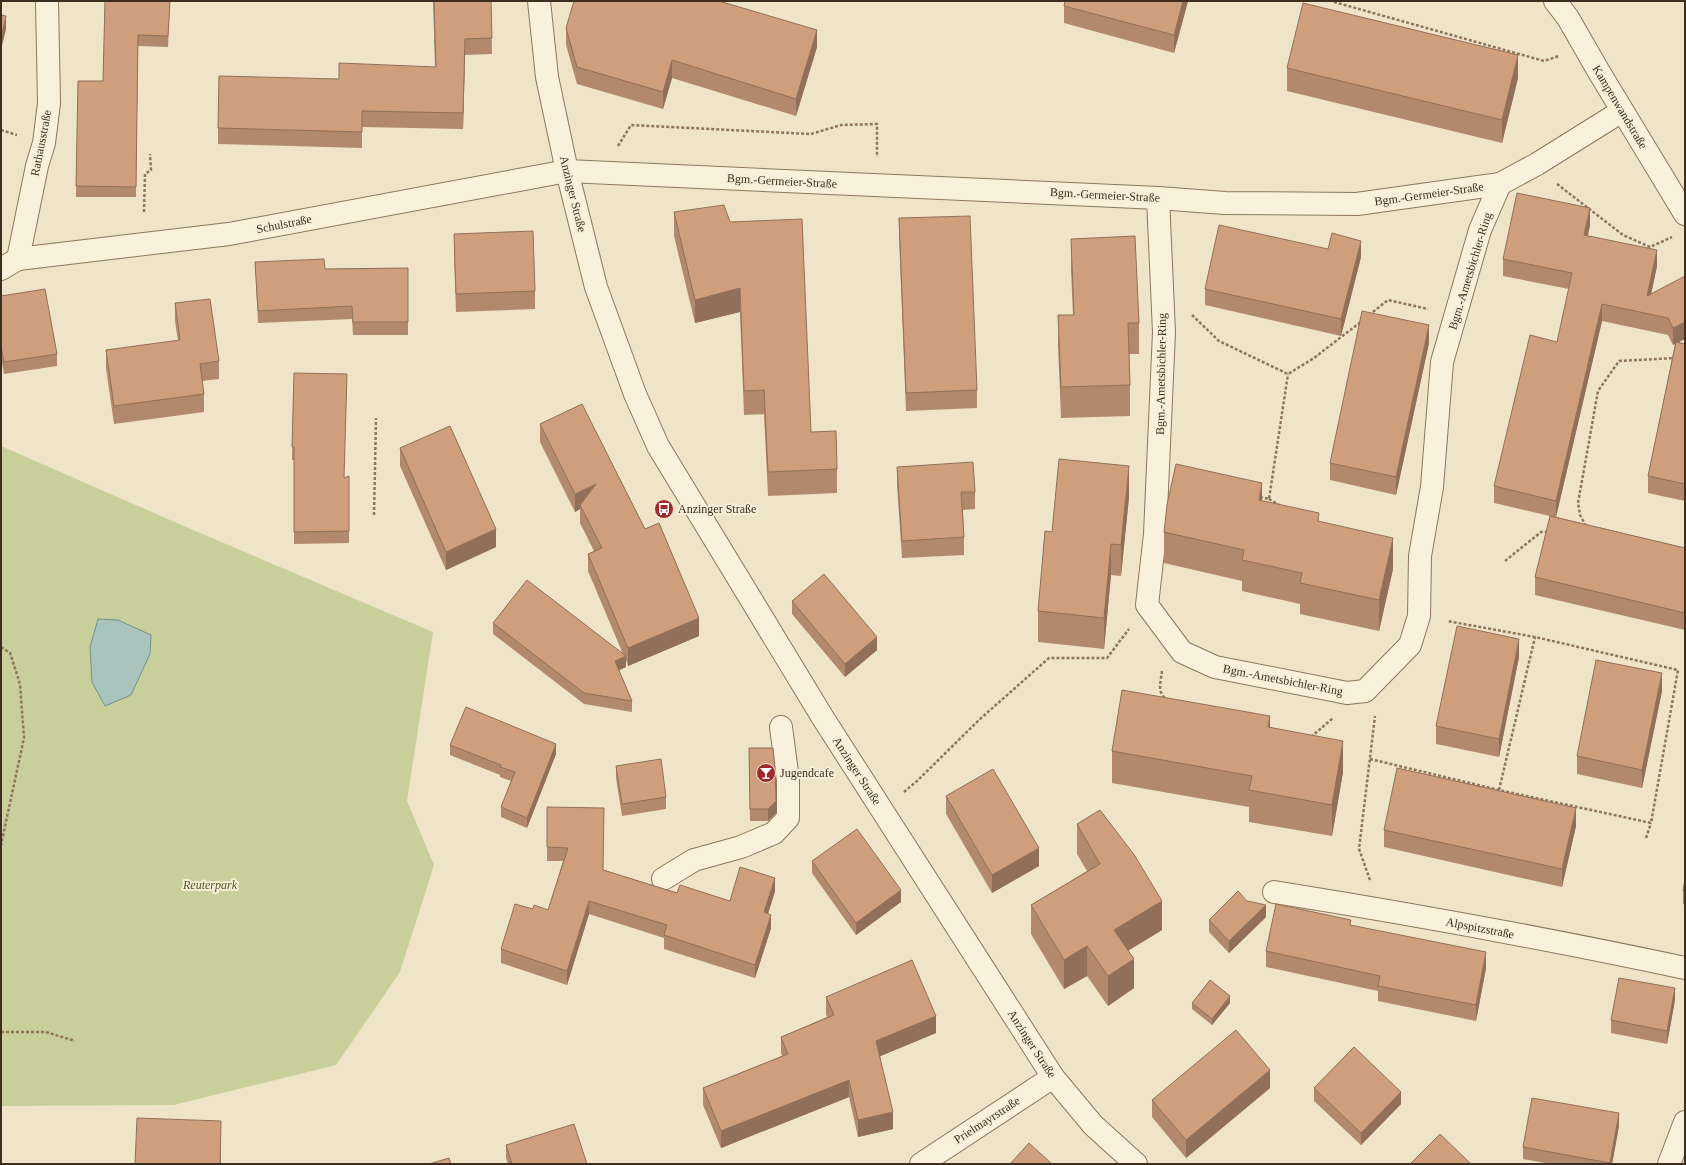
<svg xmlns="http://www.w3.org/2000/svg" width="1686" height="1165" viewBox="0 0 1686 1165" font-family="'Times New Roman',serif">
  <style>
    .green { fill: #c9cf9b }
    .water { fill: #a9c4bc; stroke: #6f938a }
    .lines { fill: none; stroke-linecap: round; stroke-linejoin: round }
    .minor-casing { stroke: #8d765c; stroke-width: 24 }
    .path { stroke: #8d765c; stroke-width: 2.5; stroke-dasharray: 3 2; stroke-linecap: butt }
    .minor { stroke: #faf1dc; stroke-width: 22 }
    .wall { fill: #b2896c }
    .shaded-wall { fill: #916f58 }
    .building { fill: #cf9f7d; stroke: #916f58 }
    .labels { text-anchor: middle; stroke-width: 4; stroke-linejoin: round; paint-order: stroke }
    .street-label { font-size: 12px; fill: #3d2e20; stroke: #f7eed8 }
    .poi-label { font-size: 12px; fill: #3d2e20; stroke: #f7eed8; text-anchor: start }
    .park-label { font-size: 12px; font-style: italic; fill: #4d5a26; stroke: #f7eed8 }
  </style>
  <rect width="100%" height="100%" fill="#f0e4c8"/>
  <!-- green -->
  <polygon class="green" points="1,446 186,527 433,632 407,801 434,865 400,972 336,1065 174,1105 1,1106"/>
  <!-- water -->
  <polygon class="water" points="98,619 118,620 151,635 150,654 131,695 105,706 92,682 90,647"/>
  <g class="lines">
    <defs>
      <g id="minor">
        <polyline points="539,1 547,77 567,171 596,287 635,394 658,446 823,718 1053,1077 1093,1125 1136,1164"/>
        <polyline points="1555,1 1568,18 1599,72 1685,214"/>
        <polyline points="1158,198 1164,332 1155,534 1147,605 1182,652 1215,667 1347,693 1365,691 1410,645 1419,616 1420,556 1432,487 1442,362 1480,230 1500,184"/>
        <polyline points="18,259 37,166 44,143 49,103 47,1"/>
        <polyline points="1,269 18,259 229,234 567,171 1158,198 1225,203 1357,204 1500,184 1537,164 1622,111"/>
        <polyline points="663,879 694,860 741,847 774,833 788,818 788,780 781,727"/>
        <path d="M1274,892C1412,914 1549,939 1685,968"/>
        <polyline points="921,1164 1053,1077"/>
        <polyline points="1669,1164 1685,1122"/>
      </g>
    </defs>
    <!-- minor casing -->
    <use href="#minor" class="minor-casing"/>
    <!-- path -->
    <g class="path">
      <polyline points="1334,2 1544,61 1559,56"/>
      <polyline points="1,130 17,135"/>
      <polyline points="618,146 631,125 811,134 841,125 877,124 877,157"/>
      <polyline points="1557,184 1623,235 1650,247 1672,237"/>
      <polyline points="144,212 145,174 151,170 150,154"/>
      <polyline points="1192,315 1219,341 1288,374 1314,358 1362,321"/>
      <polyline points="1369,315 1388,300 1428,309"/>
      <polyline points="1260,497 1269,499 1288,374"/>
      <polyline points="1269,499 1279,505"/>
      <polyline points="374,515 376,418"/>
      <polyline points="1586,526 1580,515 1578,503 1598,391 1619,361 1675,358"/>
      <polyline points="1505,561 1541,532 1548,532"/>
      <polyline points="1,647 10,653 20,684 24,738 1,845"/>
      <path d="M1162,671C1161,680 1157,692 1165,698"/>
      <polyline points="1311,737 1333,718"/>
      <polyline points="1370,759 1499,790 1651,823 1678,670 1535,637 1447,621"/>
      <polyline points="1499,790 1535,637"/>
      <polyline points="904,792 917,781 980,719 1049,658 1107,658 1129,629"/>
      <polyline points="1646,838 1651,823"/>
      <polyline points="1370,880 1359,849 1375,716"/>
      <polyline points="1,1032 46,1032 75,1041"/>
    </g>
    <!-- minor -->
    <use href="#minor" class="minor"/>
  </g>
  <!-- wall -->
  <g class="wall">
    <polygon points="105,1 170,1 168,47 138,46 136,197 76,197 78,81 103,81"/>
    <polygon points="433,1 491,1 492,54 465,55 463,129 362,127 362,148 218,144 218,128 339,79 435,67"/>
    <polygon points="1188,1 1174,53 1064,23 1064,6"/>
    <polygon points="566,28 817,47 796,116 672,78 663,109 577,84 566,45"/>
    <polygon points="1287,68 1518,78 1502,143 1287,91"/>
    <polygon points="674,212 730,222 811,432 837,469 837,493 768,496 764,414 744,415 740,312 695,323 674,236"/>
    <polygon points="899,218 977,390 977,408 906,411 899,236"/>
    <polygon points="1590,225 1588,236 1657,266 1651,294 1685,339 1678,342 1685,344 1685,501 1648,493 1648,476 1675,344 1673,345 1668,335 1602,321 1556,517 1685,548 1685,630 1535,595 1535,577 1550,516 1494,503 1494,486 1557,342 1569,289 1503,276 1503,259"/>
    <polygon points="454,234 535,291 535,309 456,312 454,252"/>
    <polygon points="1071,239 1139,323 1139,354 1129,354 1130,385 1130,416 1061,418 1058,346 1058,315 1073,315 1071,270"/>
    <polygon points="1328,249 1361,257 1341,336 1205,305 1205,289"/>
    <polygon points="255,262 325,269 408,268 408,335 353,335 352,319 258,323"/>
    <polygon points="1,296 57,354 57,366 4,374 1,358"/>
    <polygon points="175,303 219,361 219,379 202,381 204,394 204,412 114,424 106,368 106,350 178,341 175,321"/>
    <polygon points="1429,343 1396,495 1330,480 1330,463"/>
    <polygon points="294,373 344,478 349,476 349,543 294,544 294,460 292,460"/>
    <polygon points="540,424 699,636 628,666 626,660 626,667 619,670 632,701 632,712 584,704 493,634 493,623 623,654 588,571 588,554 594,551 580,523 580,509 575,512 540,442"/>
    <polygon points="400,448 496,547 446,570 400,466"/>
    <polygon points="897,467 975,492 975,509 963,510 964,537 964,555 902,558 897,485"/>
    <polygon points="1129,497 1121,576 1111,575 1104,649 1038,642 1038,611 1052,532"/>
    <polygon points="1262,501 1319,521 1393,569 1379,631 1300,614 1300,604 1242,591 1242,581 1164,563 1164,532"/>
    <polygon points="792,601 877,650 845,677 792,614"/>
    <polygon points="1519,657 1499,757 1436,744 1436,726"/>
    <polygon points="1662,691 1642,788 1577,774 1577,756"/>
    <polygon points="1270,727 1343,772 1332,836 1249,822 1249,807 1112,783 1112,751"/>
    <polygon points="450,745 556,754 527,828 501,817 501,807 511,781 500,777 500,775 450,755"/>
    <polygon points="749,748 776,813 768,821 750,821"/>
    <polygon points="616,766 666,797 666,809 622,816 616,778"/>
    <polygon points="946,796 1039,866 992,893 946,814"/>
    <polygon points="547,807 604,870 677,893 730,901 775,891 768,914 771,928 755,978 664,949 664,938 589,914 567,985 501,963 501,949 533,909 548,910 563,861 547,861"/>
    <polygon points="1077,824 1162,930 1128,951 1134,988 1108,1006 1087,976 1064,989 1031,934 1031,905 1087,871 1077,854"/>
    <polygon points="1576,826 1562,887 1384,847 1384,830"/>
    <polygon points="812,861 901,902 856,935 812,873"/>
    <polygon points="1685,879 1685,905 1683,904 1683,891"/>
    <polygon points="1247,901 1266,917 1229,953 1209,932 1209,920"/>
    <polygon points="1351,925 1486,968 1476,1021 1378,1001 1378,991 1266,967 1266,951"/>
    <polygon points="826,997 936,1033 880,1056 893,1129 858,1137 849,1097 721,1148 703,1105 703,1088 782,1056 781,1053 781,1037 827,1017 826,1014"/>
    <polygon points="1675,1000 1667,1044 1611,1033 1611,1020"/>
    <polygon points="1192,1003 1230,1003 1212,1025 1192,1009"/>
    <polygon points="1270,1088 1186,1158 1152,1117 1152,1100"/>
    <polygon points="1314,1088 1401,1104 1361,1145 1314,1101"/>
    <polygon points="1619,1126 1612,1164 1551,1164 1523,1159 1523,1147"/>
    <polygon points="506,1145 587,1164 508,1164 506,1158"/>
  </g>
  <!-- shaded-wall -->
  <g class="shaded-wall">
    <polygon points="1183,1 1188,1 1174,53 1174,35"/>
    <polygon points="6,16 6,29 1,50 1,38"/>
    <polygon points="817,30 817,47 796,116 796,99"/>
    <polygon points="465,39 465,55 463,129 463,113"/>
    <polygon points="1518,55 1518,78 1502,143 1502,120"/>
    <polygon points="672,60 672,78 663,109 663,92"/>
    <polygon points="1590,208 1590,225 1584,252 1584,235"/>
    <polygon points="1361,241 1361,257 1341,336 1341,319"/>
    <polygon points="1657,250 1657,266 1647,313 1647,296"/>
    <polygon points="740,288 740,312 695,323 695,300"/>
    <polygon points="1602,304 1602,321 1556,517 1556,501"/>
    <polygon points="1685,322 1685,339 1673,345 1673,328"/>
    <polygon points="1429,325 1429,343 1396,495 1396,477"/>
    <polygon points="1129,466 1129,497 1121,576 1121,545"/>
    <polygon points="1262,483 1262,514 1259,500"/>
    <polygon points="596,484 580,505 580,509 575,512 575,494"/>
    <polygon points="496,529 496,547 446,570 446,552"/>
    <polygon points="1393,538 1393,569 1379,631 1379,600"/>
    <polygon points="1111,544 1111,575 1104,649 1104,618"/>
    <polygon points="699,618 699,636 628,666 628,648"/>
    <polygon points="877,637 877,650 845,677 845,664"/>
    <polygon points="1519,639 1519,657 1499,757 1499,739"/>
    <polygon points="626,656 626,667 615,672 615,661"/>
    <polygon points="1662,673 1662,691 1642,788 1642,770"/>
    <polygon points="1270,716 1270,747 1268,727"/>
    <polygon points="1343,741 1343,772 1332,836 1332,805"/>
    <polygon points="556,744 556,754 527,828 527,818"/>
    <polygon points="776,801 776,813 768,821 768,809"/>
    <polygon points="1576,808 1576,826 1562,887 1562,869"/>
    <polygon points="1039,848 1039,866 992,893 992,875"/>
    <polygon points="775,878 775,891 764,926 764,912"/>
    <polygon points="901,890 901,902 856,935 856,923"/>
    <polygon points="589,901 589,914 567,985 567,971"/>
    <polygon points="1162,901 1162,930 1114,959 1114,930"/>
    <polygon points="1266,905 1266,917 1229,953 1229,941"/>
    <polygon points="771,915 771,928 755,978 755,965"/>
    <polygon points="1087,946 1087,976 1064,989 1064,960"/>
    <polygon points="1486,952 1486,968 1476,1021 1476,1005"/>
    <polygon points="1134,959 1134,988 1108,1006 1108,976"/>
    <polygon points="1675,988 1675,1000 1667,1044 1667,1031"/>
    <polygon points="1230,996 1230,1003 1212,1025 1212,1019"/>
    <polygon points="936,1016 936,1033 876,1058 876,1041"/>
    <polygon points="1270,1070 1270,1088 1186,1158 1186,1140"/>
    <polygon points="849,1080 849,1097 721,1148 721,1131"/>
    <polygon points="1401,1092 1401,1104 1361,1145 1361,1133"/>
    <polygon points="893,1112 893,1129 858,1137 858,1120"/>
    <polygon points="1619,1113 1619,1126 1612,1164 1610,1164"/>
    <polygon points="221,1121 221,1164 220,1164"/>
  </g>
  <!-- building -->
  <g class="building">
    <polygon points="105,1 170,1 168,36 138,35 136,187 76,186 78,81 103,81"/>
    <polygon points="434,1 491,1 492,38 465,39 463,113 362,111 362,132 218,128 219,76 339,79 339,63 436,67"/>
    <polygon points="574,1 719,1 817,30 796,99 672,60 663,92 577,67 566,28"/>
    <polygon points="1065,1 1183,1 1174,35 1064,6"/>
    <polygon points="1303,3 1518,55 1502,120 1287,68"/>
    <polygon points="1,15 6,16 1,38"/>
    <polygon points="1517,193 1590,208 1584,235 1657,250 1647,296 1685,276 1685,322 1673,328 1668,318 1602,304 1556,501 1494,486 1530,335 1557,342 1572,273 1503,259"/>
    <polygon points="724,205 730,222 802,219 811,432 836,431 837,469 768,472 764,390 744,391 740,288 695,300 674,212"/>
    <polygon points="970,216 977,390 906,393 899,218"/>
    <polygon points="1219,225 1328,249 1332,233 1361,241 1341,319 1205,289"/>
    <polygon points="533,231 535,291 456,294 454,234"/>
    <polygon points="1135,236 1139,323 1128,323 1130,385 1061,387 1058,315 1074,315 1071,239"/>
    <polygon points="324,259 325,269 408,268 408,322 353,322 352,306 258,311 255,262"/>
    <polygon points="45,289 57,354 4,362 1,346 1,296"/>
    <polygon points="210,299 219,361 200,364 204,394 114,406 106,350 180,340 175,303"/>
    <polygon points="1362,311 1429,325 1396,477 1330,463"/>
    <polygon points="1676,342 1685,344 1685,484 1648,476"/>
    <polygon points="294,373 347,374 344,478 349,476 349,531 294,532 294,447 292,447"/>
    <polygon points="582,404 645,529 659,523 699,618 628,648 588,554 602,548 580,505 596,484 575,494 540,424"/>
    <polygon points="450,426 496,529 446,552 400,448"/>
    <polygon points="1059,459 1129,466 1121,545 1111,544 1104,618 1038,611 1045,531 1052,532"/>
    <polygon points="973,462 975,492 961,492 964,537 902,541 897,467"/>
    <polygon points="1176,464 1262,483 1259,500 1319,513 1318,521 1393,538 1379,600 1300,583 1302,573 1242,560 1244,550 1164,532 1167,505"/>
    <polygon points="1550,516 1685,548 1685,613 1535,577"/>
    <polygon points="824,574 877,637 845,664 792,601"/>
    <polygon points="527,580 626,656 615,661 632,701 584,693 493,623"/>
    <polygon points="1457,626 1519,639 1499,739 1436,726"/>
    <polygon points="1596,660 1662,673 1642,770 1577,756"/>
    <polygon points="1122,690 1270,716 1268,727 1343,741 1332,805 1249,790 1252,776 1112,751"/>
    <polygon points="466,707 556,744 527,818 501,807 515,772 500,767 501,765 450,745"/>
    <polygon points="749,748 773,748 775,768 776,801 768,809 750,809"/>
    <polygon points="661,759 666,797 622,804 616,766"/>
    <polygon points="1397,768 1576,808 1562,869 1384,830"/>
    <polygon points="993,769 1039,848 992,875 946,796"/>
    <polygon points="547,807 604,808 603,870 677,893 680,885 730,901 740,867 775,878 764,912 771,915 755,965 664,935 667,925 589,901 567,971 501,949 515,904 533,909 534,905 548,910 568,848 547,847"/>
    <polygon points="1100,810 1135,856 1162,901 1114,930 1134,959 1108,976 1087,946 1064,960 1031,905 1100,864 1077,824"/>
    <polygon points="857,829 901,890 856,923 812,861"/>
    <polygon points="1685,879 1685,891 1683,891"/>
    <polygon points="1238,891 1247,901 1266,905 1229,941 1209,920"/>
    <polygon points="1276,904 1351,920 1350,925 1486,952 1476,1005 1378,986 1380,976 1266,951"/>
    <polygon points="912,960 936,1016 876,1041 893,1112 858,1120 849,1080 721,1131 703,1088 788,1054 781,1037 834,1015 826,997"/>
    <polygon points="1619,978 1675,988 1667,1031 1611,1020"/>
    <polygon points="1210,980 1230,996 1212,1019 1192,1003"/>
    <polygon points="1236,1030 1270,1070 1186,1140 1152,1100"/>
    <polygon points="1354,1047 1401,1092 1361,1133 1314,1088"/>
    <polygon points="1532,1098 1619,1113 1610,1163 1523,1147"/>
    <polygon points="137,1118 221,1121 220,1164 135,1164"/>
    <polygon points="574,1124 587,1164 512,1164 506,1145"/>
    <polygon points="1440,1134 1471,1164 1410,1164"/>
    <polygon points="1029,1143 1052,1164 1010,1164"/>
    <polygon points="449,1158 451,1164 429,1164"/>
  </g>
  <!-- icons -->
  <defs>
    <symbol id="bus-disc" viewBox="-11 -11 22 22"><circle r="9.5" fill="#9e2a2b" stroke="#f7eed8"/><path d="M-5-6H5V4H4V6H2V4H-2V6H-4V4H-5ZM-3.5-4V0h7V-4ZM-3.5 1.2v1.5H-2V1.2ZM2 1.2v1.5H3.5V1.2Z" fill="#fff"/></symbol>
    <symbol id="bar-disc" viewBox="-11 -11 22 22"><circle r="9.5" fill="#9e2a2b" stroke="#f7eed8"/><path d="M-6-5H6L.8 .8V4.5H3.5V6h-7V4.5H-.8V.8Z" fill="#fff"/></symbol>
  </defs>
  <g fill-rule="evenodd">
    <use href="#bus-disc" x="653" y="498" width="22" height="22"/>
    <use href="#bar-disc" x="755" y="762" width="22" height="22"/>
  </g>
  <g class="labels">
    <!-- street labels -->
    <g class="street-label">
      <text transform="translate(1620 107) rotate(59)" y="4">Kampenwandstraße</text>
      <text transform="translate(41 143) rotate(-79)" y="4">Rathausstraße</text>
      <text transform="translate(782 181) rotate(3)" y="4">Bgm.-Germeier-Straße</text>
      <text transform="translate(573 194) rotate(76)" y="4">Anzinger Straße</text>
      <text transform="translate(1429 194) rotate(-8)" y="4">Bgm.-Germeier-Straße</text>
      <text transform="translate(1105 195) rotate(3)" y="4">Bgm.-Germeier-Straße</text>
      <text transform="translate(284 224) rotate(-11)" y="4">Schulstraße</text>
      <text transform="translate(1470 271) rotate(-73)" y="4">Bgm.-Ametsbichler-Ring</text>
      <text transform="translate(1161 374) rotate(-89)" y="4">Bgm.-Ametsbichler-Ring</text>
      <text transform="translate(1283 680) rotate(11)" y="4">Bgm.-Ametsbichler-Ring</text>
      <text transform="translate(857 771) rotate(57)" y="4">Anzinger Straße</text>
      <text transform="translate(1480 928) rotate(11)" y="4">Alpspitzstraße</text>
      <text transform="translate(1032 1044) rotate(57)" y="4">Anzinger Straße</text>
      <text transform="translate(987 1120) rotate(-33)" y="4">Prielmayrstraße</text>
    </g>
    <!-- poi labels -->
    <g class="poi-label">
      <text x="678" y="513">Anzinger Straße</text>
      <text x="780" y="777">Jugendcafe</text>
    </g>
    <!-- park labels -->
    <g class="park-label">
      <text x="210" y="889">Reuterpark</text>
    </g>
  </g>
  <!-- border -->
  <rect width="1686" height="1165" fill="none" stroke="#3d2e20" stroke-width="4"/>
</svg>
